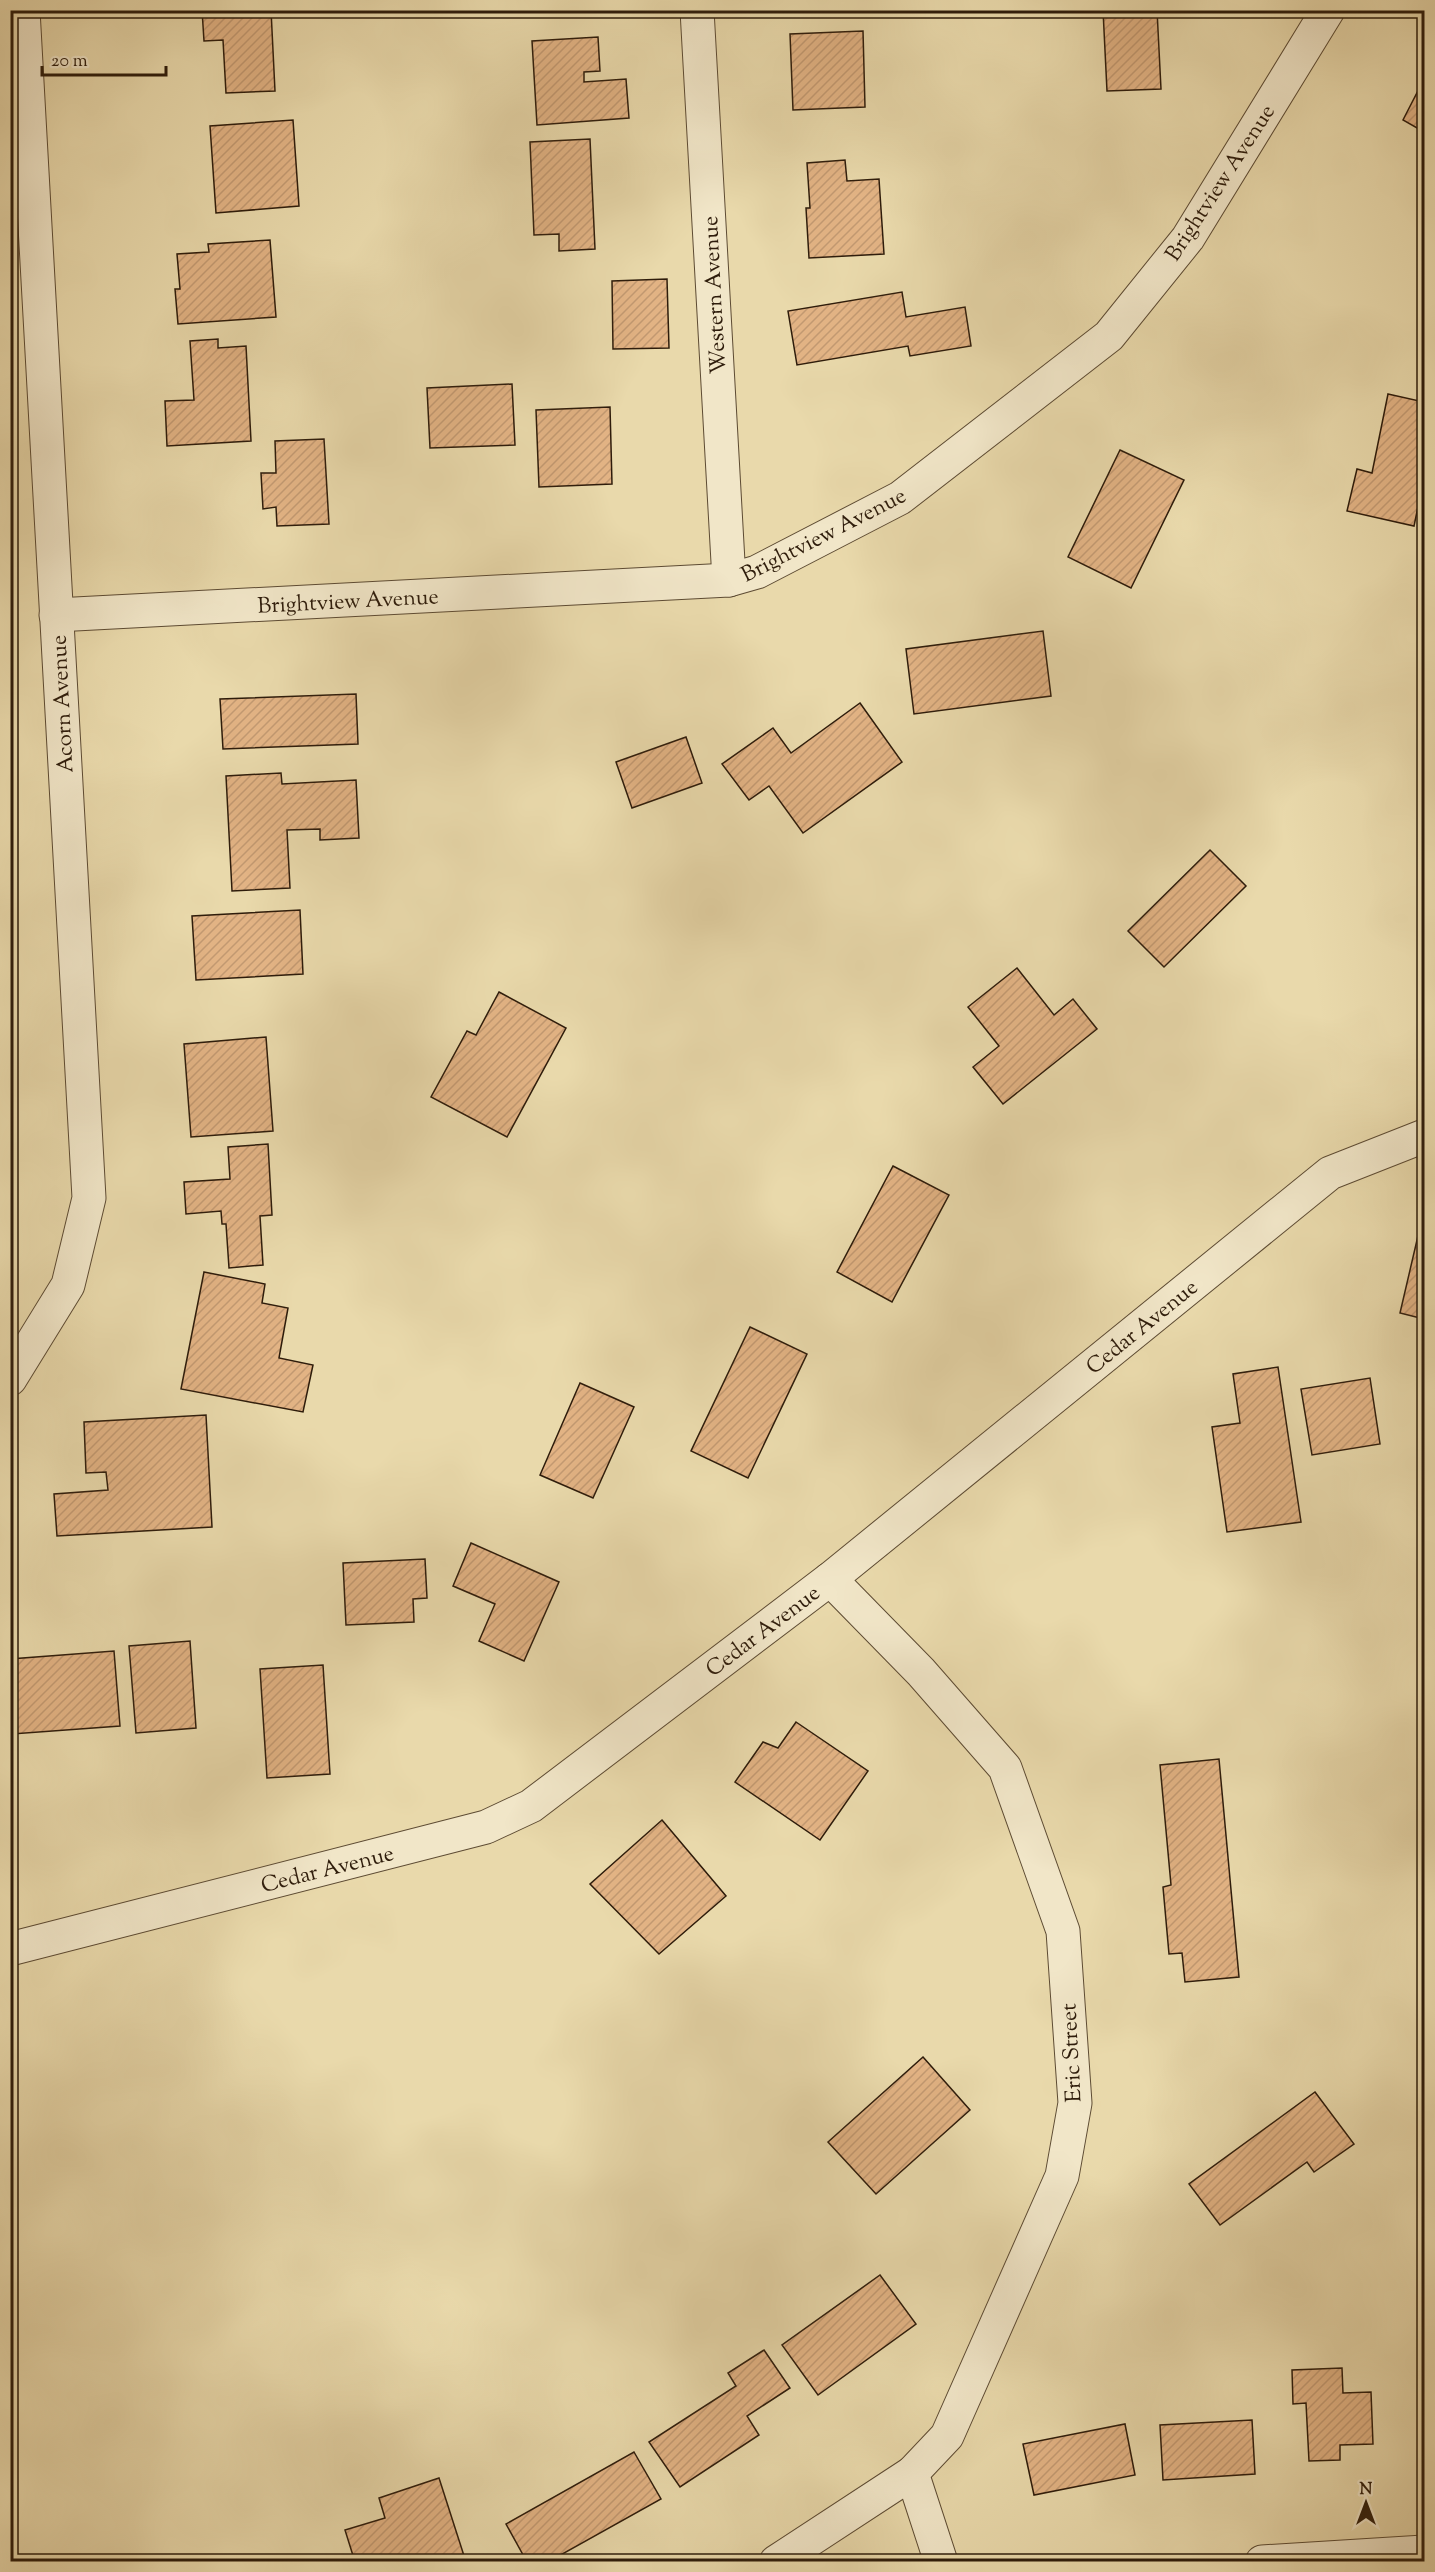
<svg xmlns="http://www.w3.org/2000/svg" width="1435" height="2572" viewBox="0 0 1435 2572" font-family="'Sorts Mill Goudy',serif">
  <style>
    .building { fill: url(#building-hatch); stroke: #2e1c0b; stroke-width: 1.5 }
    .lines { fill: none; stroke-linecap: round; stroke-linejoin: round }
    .minor-casing { stroke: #5d4b33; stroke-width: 35 }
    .minor { stroke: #f1e6c8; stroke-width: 33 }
    .labels { text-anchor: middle; stroke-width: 5; stroke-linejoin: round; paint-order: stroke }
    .street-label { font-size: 22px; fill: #2e1c0b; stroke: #f1e6c8 }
  </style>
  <defs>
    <pattern id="building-hatch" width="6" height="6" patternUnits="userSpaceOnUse" patternTransform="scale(1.5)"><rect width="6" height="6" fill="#e2b384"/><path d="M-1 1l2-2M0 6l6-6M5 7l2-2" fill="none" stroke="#c29971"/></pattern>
  </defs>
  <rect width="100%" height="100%" fill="#e9d9ab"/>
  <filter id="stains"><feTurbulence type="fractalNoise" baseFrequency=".00333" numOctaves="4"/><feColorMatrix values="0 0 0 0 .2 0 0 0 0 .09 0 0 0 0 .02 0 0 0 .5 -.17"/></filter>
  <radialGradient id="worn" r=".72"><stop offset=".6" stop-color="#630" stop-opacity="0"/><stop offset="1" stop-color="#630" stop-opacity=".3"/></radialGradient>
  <!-- building -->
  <g class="building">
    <polygon points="202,10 271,10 275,91 226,93 223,40 204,41"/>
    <polygon points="1103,10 1157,10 1161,89 1107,91"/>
    <polygon points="863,31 865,107 793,110 790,34"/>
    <polygon points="598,37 600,71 584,72 584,82 626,79 629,118 537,125 532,41"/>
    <polygon points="1424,79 1424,132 1403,120"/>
    <polygon points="293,120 299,206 216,213 210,126"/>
    <polygon points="590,139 595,249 559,251 559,234 534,235 530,142"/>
    <polygon points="845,160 847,181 879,179 884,254 809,258 806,208 810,208 807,163"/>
    <polygon points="270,240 276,317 178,324 175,289 180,289 177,254 209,252 208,244"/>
    <polygon points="667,279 669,348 613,349 612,281"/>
    <polygon points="902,292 906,317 965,307 971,346 910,356 908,346 797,365 788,311"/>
    <polygon points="218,339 218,348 246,346 251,441 167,446 165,401 194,400 190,341"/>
    <polygon points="512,384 515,445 430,448 427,388"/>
    <polygon points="1388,394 1424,402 1424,478 1414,526 1347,511 1357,469 1372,473"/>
    <polygon points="610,407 612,484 539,487 536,410"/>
    <polygon points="324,439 329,524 277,526 276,507 263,509 261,473 276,473 275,441"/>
    <polygon points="1120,450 1184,480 1131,588 1068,557"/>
    <polygon points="1043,631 1051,696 914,714 906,649"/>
    <polygon points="356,694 358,744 223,749 220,699"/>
    <polygon points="860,703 902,762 803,833 769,786 749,800 722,764 773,728 791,753"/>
    <polygon points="686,737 702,783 632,808 616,762"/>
    <polygon points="281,773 282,784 356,780 359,838 320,840 320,829 287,830 290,888 232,891 226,776"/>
    <polygon points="1210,850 1246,886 1164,967 1128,931"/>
    <polygon points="300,910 303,974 196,980 192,916"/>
    <polygon points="1017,968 1054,1015 1073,999 1097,1029 1003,1104 973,1067 999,1046 968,1007"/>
    <polygon points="499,992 566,1028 507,1137 431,1097 467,1031 476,1035"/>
    <polygon points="266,1037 273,1131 191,1137 184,1044"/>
    <polygon points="268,1144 272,1215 260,1216 263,1265 229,1268 226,1224 222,1224 221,1211 186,1214 184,1182 230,1179 228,1147"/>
    <polygon points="893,1166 949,1195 892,1302 837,1272"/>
    <polygon points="1424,1210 1424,1319 1400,1313"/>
    <polygon points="204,1272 265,1284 262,1303 288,1308 279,1358 313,1365 303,1412 181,1389"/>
    <polygon points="750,1327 807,1354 748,1478 691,1451"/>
    <polygon points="1278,1367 1301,1522 1227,1532 1212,1427 1240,1423 1233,1374"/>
    <polygon points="1424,1377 1424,1428 1421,1428 1418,1378"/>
    <polygon points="1370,1378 1380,1444 1312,1455 1301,1389"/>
    <polygon points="580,1383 634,1407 593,1498 540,1475"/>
    <polygon points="206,1415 212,1527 57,1536 54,1494 108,1490 106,1472 86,1473 84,1422"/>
    <polygon points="471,1543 559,1582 524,1661 479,1641 495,1604 453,1586"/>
    <polygon points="425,1559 427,1598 413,1599 414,1622 346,1625 343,1563"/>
    <polygon points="190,1641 196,1728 136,1733 129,1646"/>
    <polygon points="114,1651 120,1726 12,1734 10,1659"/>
    <polygon points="323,1665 330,1774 267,1778 260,1669"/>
    <polygon points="796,1722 868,1771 820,1840 735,1782 763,1742 778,1748"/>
    <polygon points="1219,1759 1239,1977 1185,1982 1182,1953 1169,1954 1163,1887 1171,1885 1160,1765"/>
    <polygon points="662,1820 726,1896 659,1954 590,1884"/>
    <polygon points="923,2057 970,2110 876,2194 828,2142"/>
    <polygon points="1315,2092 1354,2144 1314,2172 1307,2162 1220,2225 1189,2184"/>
    <polygon points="880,2275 916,2324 818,2395 782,2345"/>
    <polygon points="764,2350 790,2388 747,2416 759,2435 680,2487 649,2442 736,2386 728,2373"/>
    <polygon points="1342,2368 1343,2393 1371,2392 1373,2444 1340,2445 1340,2460 1309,2461 1306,2403 1293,2404 1292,2370"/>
    <polygon points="1252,2420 1255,2474 1163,2480 1160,2425"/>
    <polygon points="1125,2424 1135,2475 1034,2495 1023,2444"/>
    <polygon points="634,2452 661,2499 548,2562 527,2562 506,2524"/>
    <polygon points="439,2478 466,2562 355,2562 345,2530 385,2518 379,2498"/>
  </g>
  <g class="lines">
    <defs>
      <g id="minor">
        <polyline points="697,10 729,580"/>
        <polyline points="56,615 729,580 757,572 900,498 1109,336 1188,238 1328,10"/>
        <polyline points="10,1379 68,1285 89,1198 23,10"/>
        <polyline points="830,1579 921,1672 1005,1768 1063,1931 1075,2103 1062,2176 947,2436 912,2473 941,2562"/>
        <polyline points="10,1949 486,1827 531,1806 830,1579 1330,1173 1424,1136"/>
        <polyline points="776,2562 912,2473"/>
        <polyline points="1262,2562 1424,2552"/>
      </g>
    </defs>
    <!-- minor casing -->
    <use href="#minor" class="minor-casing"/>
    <!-- minor -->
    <use href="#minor" class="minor"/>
  </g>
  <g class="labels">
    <!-- street labels -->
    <g class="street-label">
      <text transform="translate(1219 182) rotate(-57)" y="8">Brightview Avenue</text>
      <text transform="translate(713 295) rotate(-93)" y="8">Western Avenue</text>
      <text transform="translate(823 534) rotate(-27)" y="8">Brightview Avenue</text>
      <text transform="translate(348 600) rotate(-3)" y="8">Brightview Avenue</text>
      <text transform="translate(61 704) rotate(-93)" y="8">Acorn Avenue</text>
      <text transform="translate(1141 1326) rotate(-39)" y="8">Cedar Avenue</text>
      <text transform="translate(762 1630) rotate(-37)" y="8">Cedar Avenue</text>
      <text transform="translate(327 1868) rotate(-14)" y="8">Cedar Avenue</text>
      <text transform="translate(1070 2053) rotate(-93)" y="8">Eric Street</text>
    </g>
  </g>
  <!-- margin -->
  <rect width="1435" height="2572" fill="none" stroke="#e9d9ab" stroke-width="36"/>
  <rect x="12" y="12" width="1411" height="2548" fill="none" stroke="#2e1c0b" stroke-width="3"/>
  <rect x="18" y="18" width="1399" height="2536" fill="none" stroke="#2e1c0b" stroke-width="1.5"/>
  <!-- north arrow -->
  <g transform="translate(1366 2503)" stroke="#f1e6c8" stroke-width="4.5" paint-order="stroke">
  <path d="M0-4.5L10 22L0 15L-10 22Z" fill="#2e1c0b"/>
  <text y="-9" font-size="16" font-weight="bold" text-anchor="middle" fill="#2e1c0b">N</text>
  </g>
  <!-- scale -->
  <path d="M42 66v9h124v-9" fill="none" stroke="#2e1c0b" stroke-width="3"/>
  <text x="51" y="66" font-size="18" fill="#2e1c0b" stroke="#f1e6c8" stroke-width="4.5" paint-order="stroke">20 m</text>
  <rect width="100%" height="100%" filter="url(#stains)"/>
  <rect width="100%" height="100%" fill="url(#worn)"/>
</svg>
